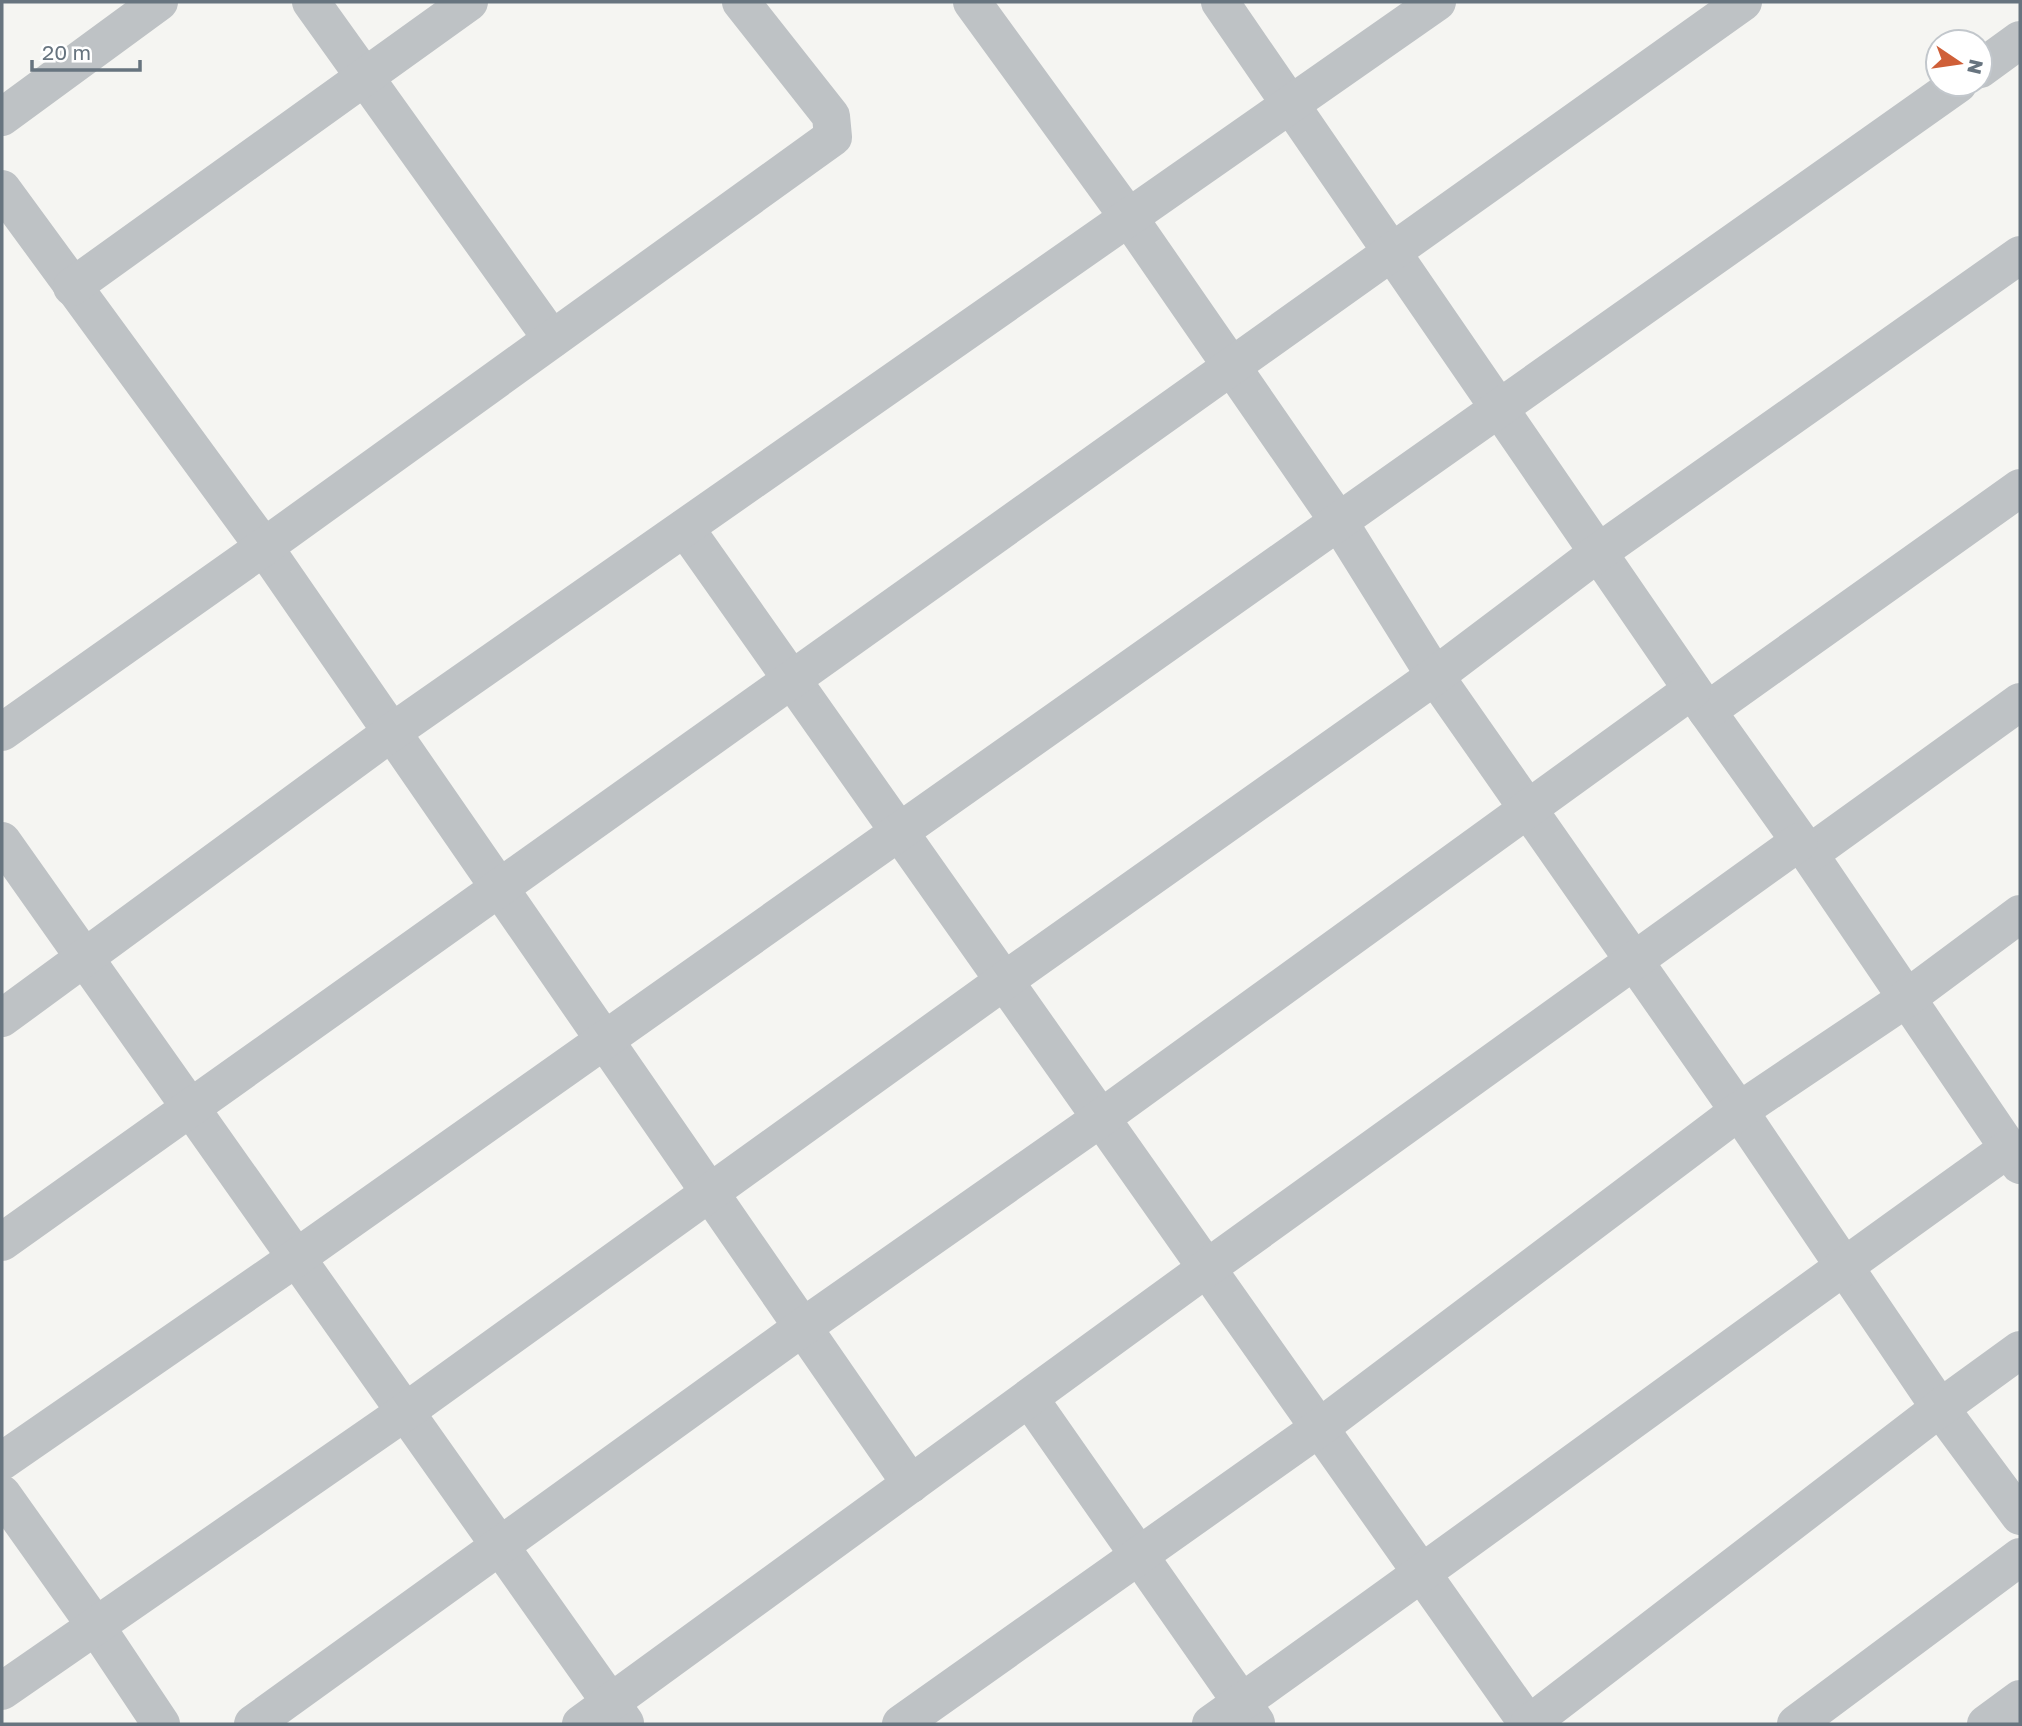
<svg xmlns="http://www.w3.org/2000/svg" width="2022" height="1726" viewBox="0 0 2022 1726" font-family="'Golos Text',sans-serif">
  <style>
    .lines { fill: none; stroke-linecap: round; stroke-linejoin: round }
    .minor { stroke: #bec2c5; stroke-width: 38 }
  </style>
  <rect width="100%" height="100%" fill="#f5f5f2"/>
  <g class="lines">
    <!-- minor -->
    <g class="minor">
      <polyline points="311,2 552,339"/>
      <polyline points="972,2 1129,218 1339,522 1435,676 1739,1111 1940,1408 2020,1516"/>
      <polyline points="1220,2 1707,711 1809,854 2020,1165"/>
      <polyline points="1980,69 2020,40"/>
      <polyline points="2,117 159,2"/>
      <polyline points="2,189 264,547 911,1484"/>
      <polyline points="72,287 469,2"/>
      <polyline points="685,528 1528,1724"/>
      <polyline points="1707,711 2020,488"/>
      <polyline points="2,732 264,547 833,137 831,116 741,2"/>
      <polyline points="2,841 625,1723"/>
      <polyline points="1809,854 2020,702"/>
      <polyline points="2,1018 392,732 1437,2"/>
      <polyline points="2,1242 1743,2"/>
      <polyline points="1029,1398 1256,1723"/>
      <polyline points="2,1461 296,1258 1958,84"/>
      <polyline points="2,1494 95,1625 161,1724"/>
      <polyline points="2,1691 405,1412 1004,981 1435,676 1599,552 2020,255"/>
      <polyline points="253,1724 803,1327 1101,1118 1692,690"/>
      <polyline points="581,1724 1207,1268 1799,842"/>
      <polyline points="901,1724 1319,1428 1739,1111 1907,998 2020,914"/>
      <path d="M1211,1724C1478,1535 1741,1339 2009,1148"/>
      <polyline points="1529,1724 1940,1408 2020,1350"/>
      <polyline points="1796,1724 2020,1557"/>
      <polyline points="1986,1724 2020,1699"/>
    </g>
  </g>
  <!-- border -->
  <rect width="2022" height="1726" fill="none" stroke="#67747f" stroke-width="7"/>
  <!-- north arrow -->
  <g transform="translate(1959 63) rotate(103)"><circle r="33" fill="#ffffff" stroke="#c2c7cc" stroke-width="2"/>
  <path d="M0-5L12 26L0 18L-12 26Z" fill="#cf5f38"/>
  <text y="-10" font-size="19" font-weight="bold" text-anchor="middle" fill="#67747f">N</text>
  </g>
  <!-- scale -->
  <path d="M32 60v10h108v-10" fill="none" stroke="#67747f" stroke-width="3.5"/>
  <text x="42" y="60" font-size="21" fill="#67747f" stroke="#ffffff" stroke-width="5" paint-order="stroke">20 m</text>
</svg>
